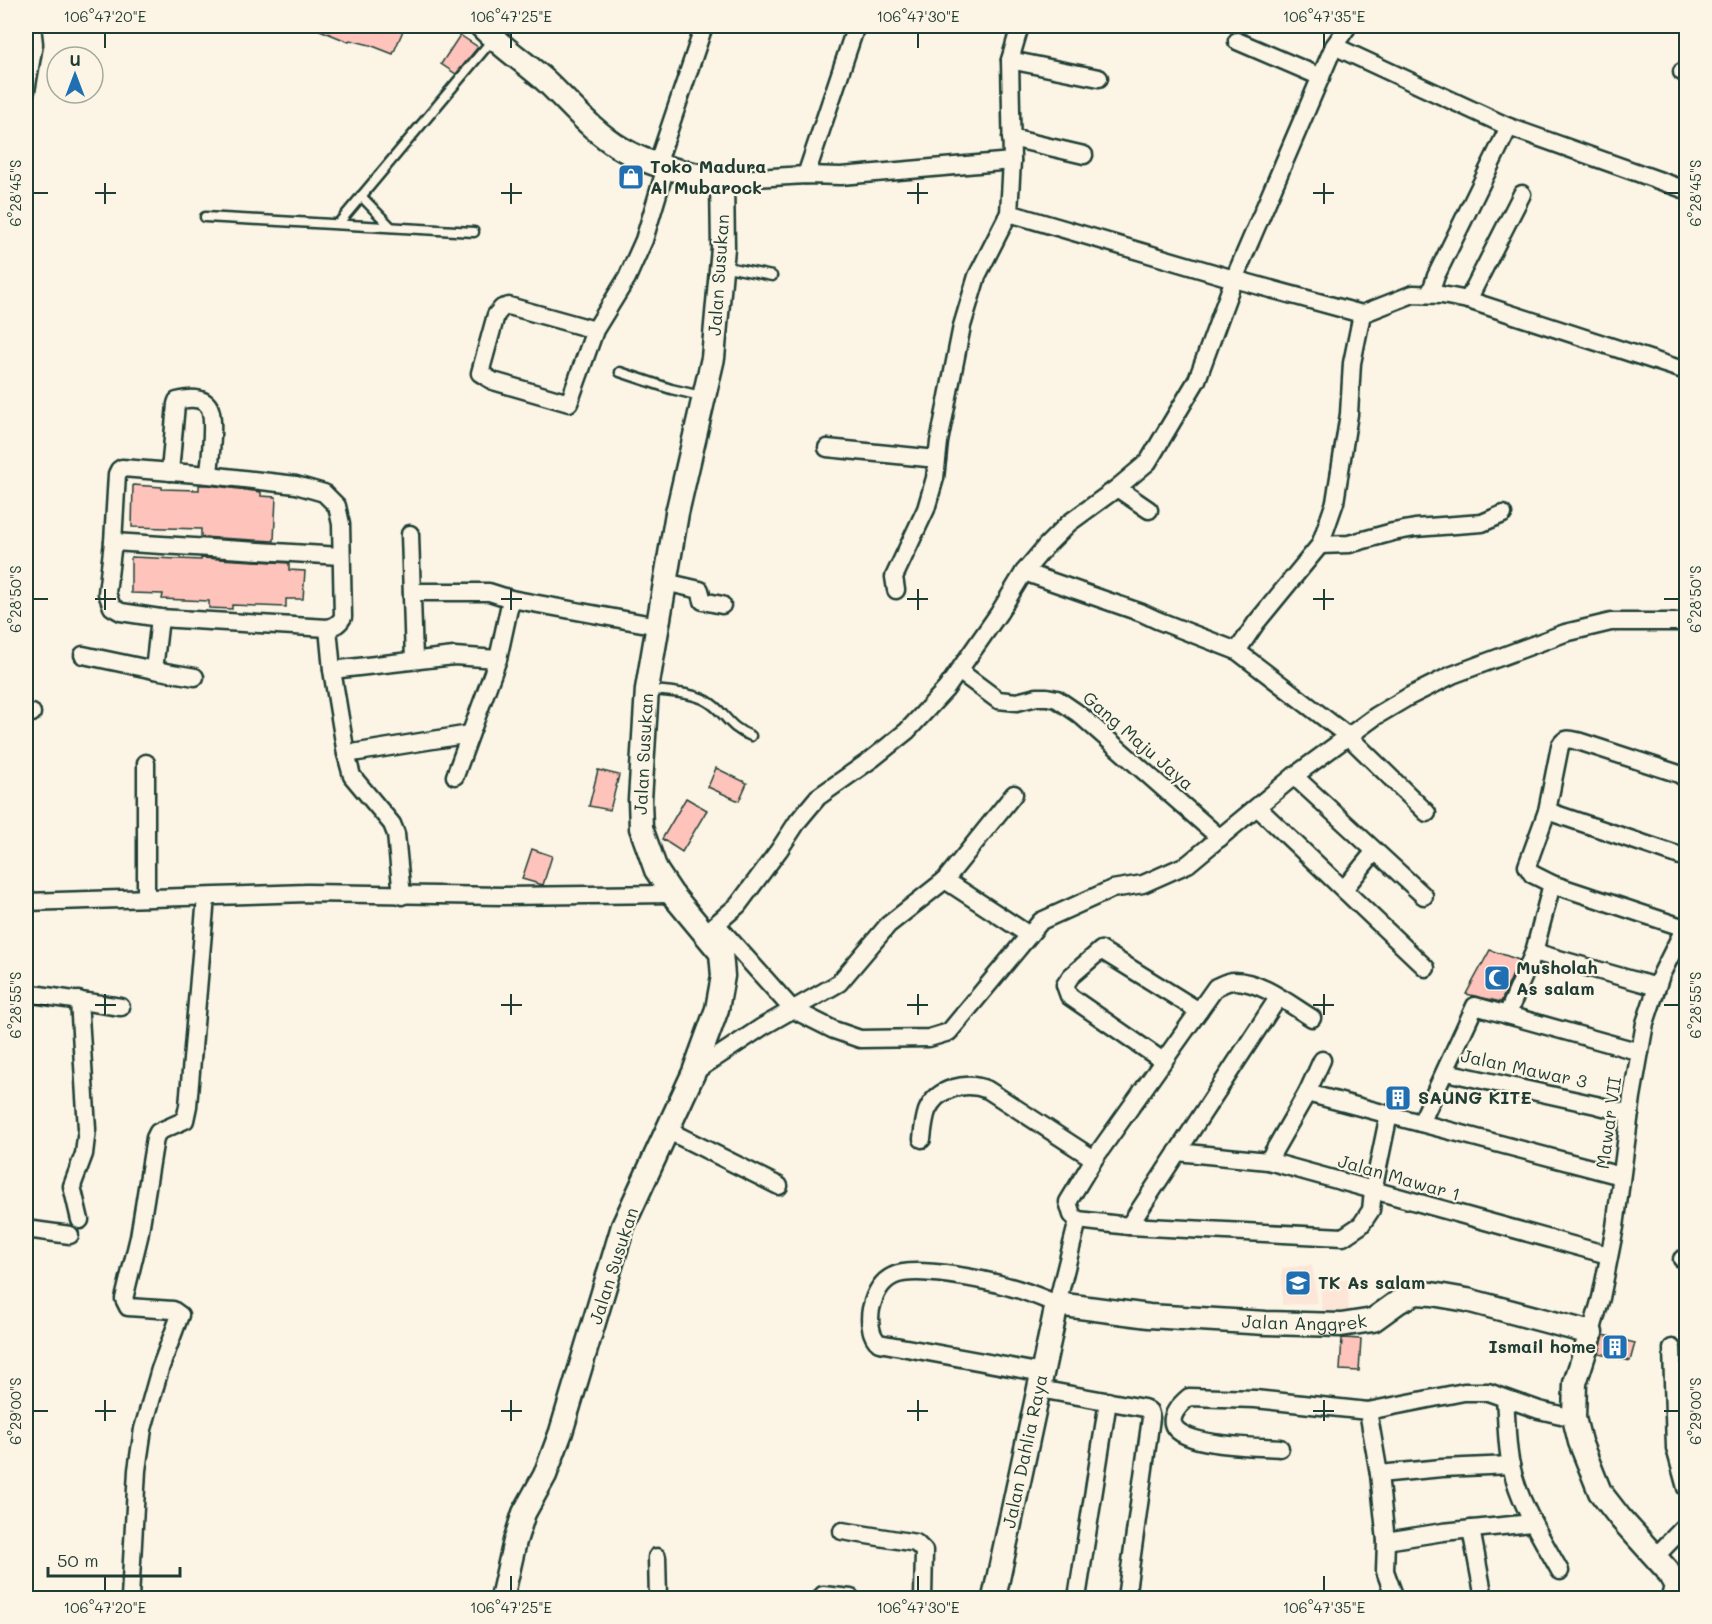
<svg xmlns="http://www.w3.org/2000/svg" width="1712" height="1624" viewBox="0 0 1712 1624" font-family="Mali,sans-serif">
  <style>
    .built { fill: #fde6d8 }
    .building { fill: #fec3ba; stroke: #1f3d34; stroke-width: 1.5 }
    .lines { fill: none; stroke-linecap: round; stroke-linejoin: round }
    .lane-casing { stroke: #1f3d34; stroke-width: 13 }
    .street-casing { stroke: #1f3d34; stroke-width: 21 }
    .secondary-casing { stroke: #1f3d34; stroke-width: 27 }
    .lane { stroke: #fcf5e5; stroke-width: 8 }
    .street { stroke: #fcf5e5; stroke-width: 16 }
    .secondary { stroke: #fcf5e5; stroke-width: 22 }
    .ticks { fill: none; stroke: #1f3d34; stroke-width: 2 }
    .labels { text-anchor: middle; stroke-width: 4.5; stroke-linejoin: round; paint-order: stroke }
    .poi-label { font-size: 18px; font-weight: bold; fill: #1f3d34; stroke: #fcf5e5; text-anchor: start }
    .street-label { font-size: 18px; fill: #1f3d34; stroke: #fcf5e5 }
    .neatline { fill: none; stroke: #1f3d34; stroke-width: 2 }
    .ticks-label { font-size: 15px; text-anchor: middle; fill: #1f3d34 }
  </style>
  <rect width="100%" height="100%" fill="#fcf5e5"/>
  <filter id="ink" filterUnits="userSpaceOnUse"><feTurbulence type="fractalNoise" baseFrequency=".0167" numOctaves="2"/><feDisplacementMap in="SourceGraphic" scale="12" xChannelSelector="R" yChannelSelector="G"/><feConvolveMatrix kernelMatrix="1 2 1 2 8 2 1 2 1" color-interpolation-filters="sRGB"/></filter>
  <g filter="url(#ink)">
    <!-- built -->
    <g class="built">
      <polygon points="1312,1265 1318,1303 1282,1305 1282,1268"/>
      <polygon points="1348,1279 1349,1313 1322,1314 1320,1283"/>
    </g>
    <!-- building -->
    <g class="building">
      <polygon points="310,26 405,26 393,54 370,45 350,40 349,42"/>
      <polygon points="460,35 478,47 456,74 441,64"/>
      <polygon points="133,485 162,487 162,489 199,490 199,485 208,485 261,492 261,496 276,497 274,541 201,537 201,529 132,527"/>
      <polygon points="131,557 201,560 201,558 289,563 289,570 305,571 303,599 286,599 286,607 232,605 232,609 209,608 209,601 162,599 163,594 131,593"/>
      <polygon points="716,768 747,783 739,801 708,787"/>
      <polygon points="598,770 619,775 610,810 589,806"/>
      <polygon points="686,798 707,810 682,852 662,839"/>
      <polygon points="532,849 552,856 543,885 522,879"/>
      <polygon points="1490,950 1519,960 1501,1002 1466,994"/>
      <polygon points="1604,1335 1635,1343 1630,1361 1599,1353"/>
      <polygon points="1342,1338 1361,1339 1359,1371 1340,1370"/>
    </g>
    <g class="lines">
      <defs>
        <g id="lane">
          <polyline points="361,196 391,227"/>
          <polyline points="205,217 474,232"/>
          <polyline points="338,224 493,39"/>
          <polyline points="722,266 772,276"/>
          <polyline points="620,372 671,389 701,396"/>
          <path d="M647,689C666,692 691,692 707,701C725,711 727,727 751,736"/>
        </g>
        <g id="street">
          <polyline points="1237,41 1321,77"/>
          <polyline points="1334,46 1509,127 1686,190"/>
          <polyline points="1010,60 1099,78"/>
          <polyline points="1682,72 1686,72"/>
          <polyline points="26,91 34,44 32,26"/>
          <polyline points="1011,138 1084,155"/>
          <polyline points="657,165 704,26"/>
          <polyline points="806,175 856,26"/>
          <polyline points="722,180 806,175 841,176 1012,161"/>
          <polyline points="1009,213 1234,279 1362,314 1413,294 1442,295 1468,300 1686,371"/>
          <polyline points="1430,294 1436,276 1509,127"/>
          <polyline points="1468,300 1522,194"/>
          <polyline points="595,330 509,306 502,308 496,315 480,373 493,381 569,403 595,330 627,278 644,240 666,167"/>
          <polyline points="827,448 937,459"/>
          <path d="M122,468L209,475L296,485L324,493L337,506L341,524L343,617C339,624 335,626 328,628L160,618L121,612L112,607L107,593L113,542L117,474L119,470Z"/>
          <path d="M170,472L176,404L177,401C187,398 205,396 210,409C215,421 210,461 209,475"/>
          <polyline points="1117,488 1149,510"/>
          <polyline points="410,534 414,660"/>
          <polyline points="113,542 341,556"/>
          <polyline points="1320,545 1349,544 1393,532 1415,528 1482,523 1503,514"/>
          <polyline points="1024,572 1142,613 1157,620 1237,651 1348,736 1427,813"/>
          <polyline points="665,582 700,590 703,601 722,605"/>
          <polyline points="896,590 894,577 926,509 935,478 939,442 962,326 977,276 1009,213 1012,161 1010,60 1020,26"/>
          <polyline points="412,592 489,592 511,599 498,659 455,776"/>
          <polyline points="511,599 658,626"/>
          <polyline points="160,618 154,670 195,677"/>
          <polyline points="328,628 332,670 346,754 352,776 392,824 396,834 402,896"/>
          <polyline points="1237,651 1256,623 1320,545 1335,502 1349,414 1352,363 1362,314"/>
          <polyline points="83,655 154,670"/>
          <polyline points="332,670 454,656 498,659"/>
          <polyline points="959,671 998,700 1017,702 1037,697 1047,697 1057,699 1079,714 1220,838"/>
          <polyline points="26,713 32,713"/>
          <polyline points="346,754 470,734"/>
          <polyline points="146,763 146,898"/>
          <polyline points="1294,776 1424,896"/>
          <polyline points="1258,808 1426,968"/>
          <polyline points="1547,811 1686,858"/>
          <polyline points="945,880 1029,935"/>
          <polyline points="1344,889 1375,851"/>
          <polyline points="26,902 307,893 504,896 672,894"/>
          <polyline points="717,925 792,1009 834,1030 860,1039 929,1038 949,1032 1041,921 1112,889 1143,884 1188,864 1294,776 1376,716 1408,697 1452,675 1565,633 1611,622 1686,622"/>
          <path d="M1685,928L1552,884L1532,874L1527,866L1547,811L1560,746C1565,736 1572,740 1581,742L1679,774L1686,779"/>
          <polyline points="708,931 738,905 779,850 798,821 818,797 872,759 907,731 946,689 999,613 1024,572 1046,546 1069,523 1117,488 1148,462 1197,380 1234,279 1334,46 1348,26"/>
          <polyline points="1534,952 1657,987"/>
          <polyline points="26,993 121,1007"/>
          <polyline points="79,1000 87,1129 84,1154 72,1186 80,1220"/>
          <polyline points="1507,1015 1534,952 1552,884"/>
          <path d="M1312,1018C1289,1004 1261,981 1234,981C1227,981 1221,985 1216,987L1094,1159L1068,1202L1072,1215L1078,1220L1129,1226L1343,1237L1361,1225L1371,1210L1373,1191L1389,1114"/>
          <polyline points="1163,1061 1069,996 1065,985 1071,976 1101,950 1199,1011"/>
          <polyline points="694,1072 762,1027 839,983 888,925 945,880 1014,794"/>
          <polyline points="1446,1072 1596,1105 1630,1114"/>
          <polyline points="1307,1093 1621,1176"/>
          <polyline points="1421,1123 1475,1006 1640,1052"/>
          <polyline points="667,1130 779,1186"/>
          <path d="M922,1139C923,1130 924,1120 927,1111C937,1087 967,1081 988,1090L1094,1159"/>
          <polyline points="1177,1152 1268,1161 1608,1255"/>
          <polyline points="1268,1161 1307,1093 1322,1060"/>
          <polyline points="1129,1226 1278,998"/>
          <polyline points="26,1229 70,1235"/>
          <polyline points="1682,1259 1686,1260"/>
          <polyline points="1591,1333 1601,1298 1615,1227 1632,1097 1645,1023 1661,975 1686,925"/>
          <polyline points="1672,1348 1675,1448 1686,1488"/>
          <path d="M1043,1373L879,1343C870,1336 869,1320 871,1309C874,1296 880,1282 893,1276C914,1265 986,1280 1010,1287C1026,1291 1042,1298 1057,1304L1078,1220"/>
          <polyline points="1039,1389 1144,1408 1149,1411 1151,1418 1126,1598"/>
          <path d="M1505,1399C1507,1420 1506,1443 1511,1465C1519,1503 1541,1537 1560,1571"/>
          <polyline points="1368,1411 1379,1474 1386,1541 1385,1571 1395,1598"/>
          <path d="M1280,1448C1256,1446 1128,1448 1189,1397L1255,1399L1368,1411L1464,1392H1488L1539,1410L1574,1418"/>
          <polyline points="1379,1474 1442,1468 1511,1465"/>
          <polyline points="1471,1529 1484,1598"/>
          <polyline points="842,1531 916,1543 924,1551 923,1598"/>
          <polyline points="1386,1541 1443,1532 1532,1523"/>
          <polyline points="657,1557 658,1598"/>
          <polyline points="1655,1557 1686,1525"/>
          <polyline points="823,1595 851,1598"/>
          <polyline points="130,1598 137,1470 143,1429 160,1369 180,1315 173,1310 128,1307 124,1299 139,1237 155,1138 158,1132 185,1120 188,1106 206,897"/>
          <polyline points="1077,1598 1108,1401"/>
        </g>
        <g id="secondary">
          <path d="M481,26C501,47 526,63 547,82C571,105 593,132 622,149C652,167 688,173 722,180L723,248L713,358L677,513L647,689L640,800L641,828L656,870L672,894L721,953L723,976L717,1009L694,1072L623,1226L561,1432L545,1475L524,1513L515,1541L502,1598"/>
          <path id="s1" d="M994,1598L1057,1304L1149,1316L1266,1323L1341,1325L1373,1320L1398,1302L1416,1293L1432,1294L1467,1300L1591,1333L1575,1383L1574,1418L1580,1442L1600,1492L1621,1519L1667,1570L1676,1586L1673,1598"/>
        </g>
      </defs>
      <!-- lane casing -->
      <use href="#lane" class="lane-casing"/>
      <!-- street casing -->
      <use href="#street" class="street-casing"/>
      <!-- secondary casing -->
      <use href="#secondary" class="secondary-casing"/>
      <!-- lane -->
      <use href="#lane" class="lane"/>
      <!-- street -->
      <use href="#street" class="street"/>
      <!-- secondary -->
      <use href="#secondary" class="secondary"/>
    </g>
  </g>
  <!-- ticks -->
  <path class="ticks" d="M105,33V48M511,33V48M918,33V48M1324,33V48M105,183V204M511,183V204M918,183V204M1324,183V204M33,193H48M95,193H116M501,193H522M907,193H928M1313,193H1334M1664,193H1679M105,589V610M511,589V610M918,589V610M1324,589V610M33,599H48M95,599H116M501,599H522M907,599H928M1313,599H1334M1664,599H1679M105,994V1015M511,994V1015M918,994V1015M1324,994V1015M33,1005H48M95,1005H116M501,1005H522M907,1005H928M1313,1005H1334M1664,1005H1679M105,1400V1421M511,1400V1421M918,1400V1421M1324,1400V1421M33,1411H48M95,1411H116M501,1411H522M907,1411H928M1313,1411H1334M1664,1411H1679M105,1576V1591M511,1576V1591M918,1576V1591M1324,1576V1591"/>
  <!-- icons -->
  <defs>
    <symbol id="shop-square" viewBox="-11 -11 22 22"><rect x="-9" y="-9" width="18" height="18" rx="4" fill="#1f6fb2" stroke="#fcf5e5"/><path d="M-5-2.5h2.3a2.7 3.5 0 0 1 5.4 0H5L5.5 6h-11ZM-1.5-2.5h3a1.5 2.3 0 0 0-3 0Z" fill="#fff"/></symbol>
    <symbol id="mosque-square" viewBox="-11 -11 22 22"><rect x="-9" y="-9" width="18" height="18" rx="4" fill="#1f6fb2" stroke="#fcf5e5"/><path d="M3.5-4.9A6 6 0 1 0 3.5 4.9A5 5 0 1 1 3.5-4.9Z" fill="#fff"/></symbol>
    <symbol id="building-square" viewBox="-11 -11 22 22"><rect x="-9" y="-9" width="18" height="18" rx="4" fill="#1f6fb2" stroke="#fcf5e5"/><path d="M-4-6H4V6H1V3H-1V6H-4ZM-2.5-4.3h1.7v1.8h-1.7ZM.8-4.3h1.7v1.8H.8ZM-2.5-1h1.7V.8h-1.7ZM.8-1h1.7V.8H.8Z" fill="#fff"/></symbol>
    <symbol id="school-square" viewBox="-11 -11 22 22"><rect x="-9" y="-9" width="18" height="18" rx="4" fill="#1f6fb2" stroke="#fcf5e5"/><path d="M0-5L7-2L0 1L-7-2ZM-4 1L0 2.5L4 1V4Q0 6-4 4Z" fill="#fff"/></symbol>
  </defs>
  <g fill-rule="evenodd">
    <use href="#shop-square" x="616" y="162" width="30" height="30"/>
    <use href="#mosque-square" x="1482" y="963" width="30" height="30"/>
    <use href="#building-square" x="1383" y="1083" width="30" height="30"/>
    <use href="#school-square" x="1283" y="1268" width="30" height="30"/>
    <use href="#building-square" x="1600" y="1332" width="30" height="30"/>
  </g>
  <g class="labels">
    <!-- poi labels -->
    <g class="poi-label">
      <text x="650" y="173">Toko Madura<tspan x="650" dy="21">Al Mubarock</tspan></text>
      <text x="1516" y="974">Musholah<tspan x="1516" dy="21">As salam</tspan></text>
      <text x="1418" y="1104">SAUNG KITE</text>
      <text x="1318" y="1289">TK As salam</text>
      <text x="1596" y="1353" text-anchor="end">Ismail home</text>
    </g>
    <!-- street labels -->
    <g class="street-label">
      <text transform="translate(719 275) rotate(-86)" y="6">Jalan Susukan</text>
      <text transform="translate(1138 741) rotate(41)" y="6">Gang Maju Jaya</text>
      <text transform="translate(644 754) rotate(-87)" y="6">Jalan Susukan</text>
      <text transform="translate(1524 1069) rotate(12)" y="6">Jalan Mawar 3</text>
      <text transform="translate(1609 1123) rotate(-82)" y="6">Mawar VII</text>
      <text transform="translate(1399 1178) rotate(16)" y="6">Jalan Mawar 1</text>
      <text transform="translate(614 1266) rotate(-72)" y="6">Jalan Susukan</text>
      <text dy="6" stroke="none"><textPath href="#s1" startOffset="549">Jalan Anggrek</textPath></text>
      <text dy="6" stroke="none"><textPath href="#s1" startOffset="150">Jalan Dahlia Raya</textPath></text>
    </g>
  </g>
  <!-- margin -->
  <rect width="1712" height="1624" fill="none" stroke="#fcf5e5" stroke-width="66"/>
  <!-- north arrow -->
  <g transform="translate(75 75)"><circle r="28" fill="#fcf5e5" stroke="#a4ab9e" stroke-width="1.5"/>
  <path d="M0-4.5L10 22L0 15L-10 22Z" fill="#1f6fb2"/>
  <text y="-9" font-size="16" font-weight="bold" text-anchor="middle" fill="#1f3d34">U</text>
  </g>
  <!-- scale -->
  <path d="M48 1567v9h132v-9" fill="none" stroke="#1f3d34" stroke-width="3"/>
  <text x="57" y="1567" font-size="18" fill="#1f3d34" stroke="#fcf5e5" stroke-width="4.5" paint-order="stroke">50 m</text>
  <rect x="33" y="33" width="1646" height="1558" class="neatline"/>
  <g class="ticks-label">
    <text x="105" y="22">106°47'20"E</text>
    <text x="511" y="22">106°47'25"E</text>
    <text x="918" y="22">106°47'30"E</text>
    <text x="1324" y="22">106°47'35"E</text>
    <text transform="translate(16 193) rotate(-90)" y="5">6°28'45"S</text>
    <text transform="translate(1696 193) rotate(-90)" y="5">6°28'45"S</text>
    <text transform="translate(16 599) rotate(-90)" y="5">6°28'50"S</text>
    <text transform="translate(1696 599) rotate(-90)" y="5">6°28'50"S</text>
    <text transform="translate(16 1005) rotate(-90)" y="5">6°28'55"S</text>
    <text transform="translate(1696 1005) rotate(-90)" y="5">6°28'55"S</text>
    <text transform="translate(16 1411) rotate(-90)" y="5">6°29'00"S</text>
    <text transform="translate(1696 1411) rotate(-90)" y="5">6°29'00"S</text>
    <text x="105" y="1613">106°47'20"E</text>
    <text x="511" y="1613">106°47'25"E</text>
    <text x="918" y="1613">106°47'30"E</text>
    <text x="1324" y="1613">106°47'35"E</text>
  </g>
</svg>
